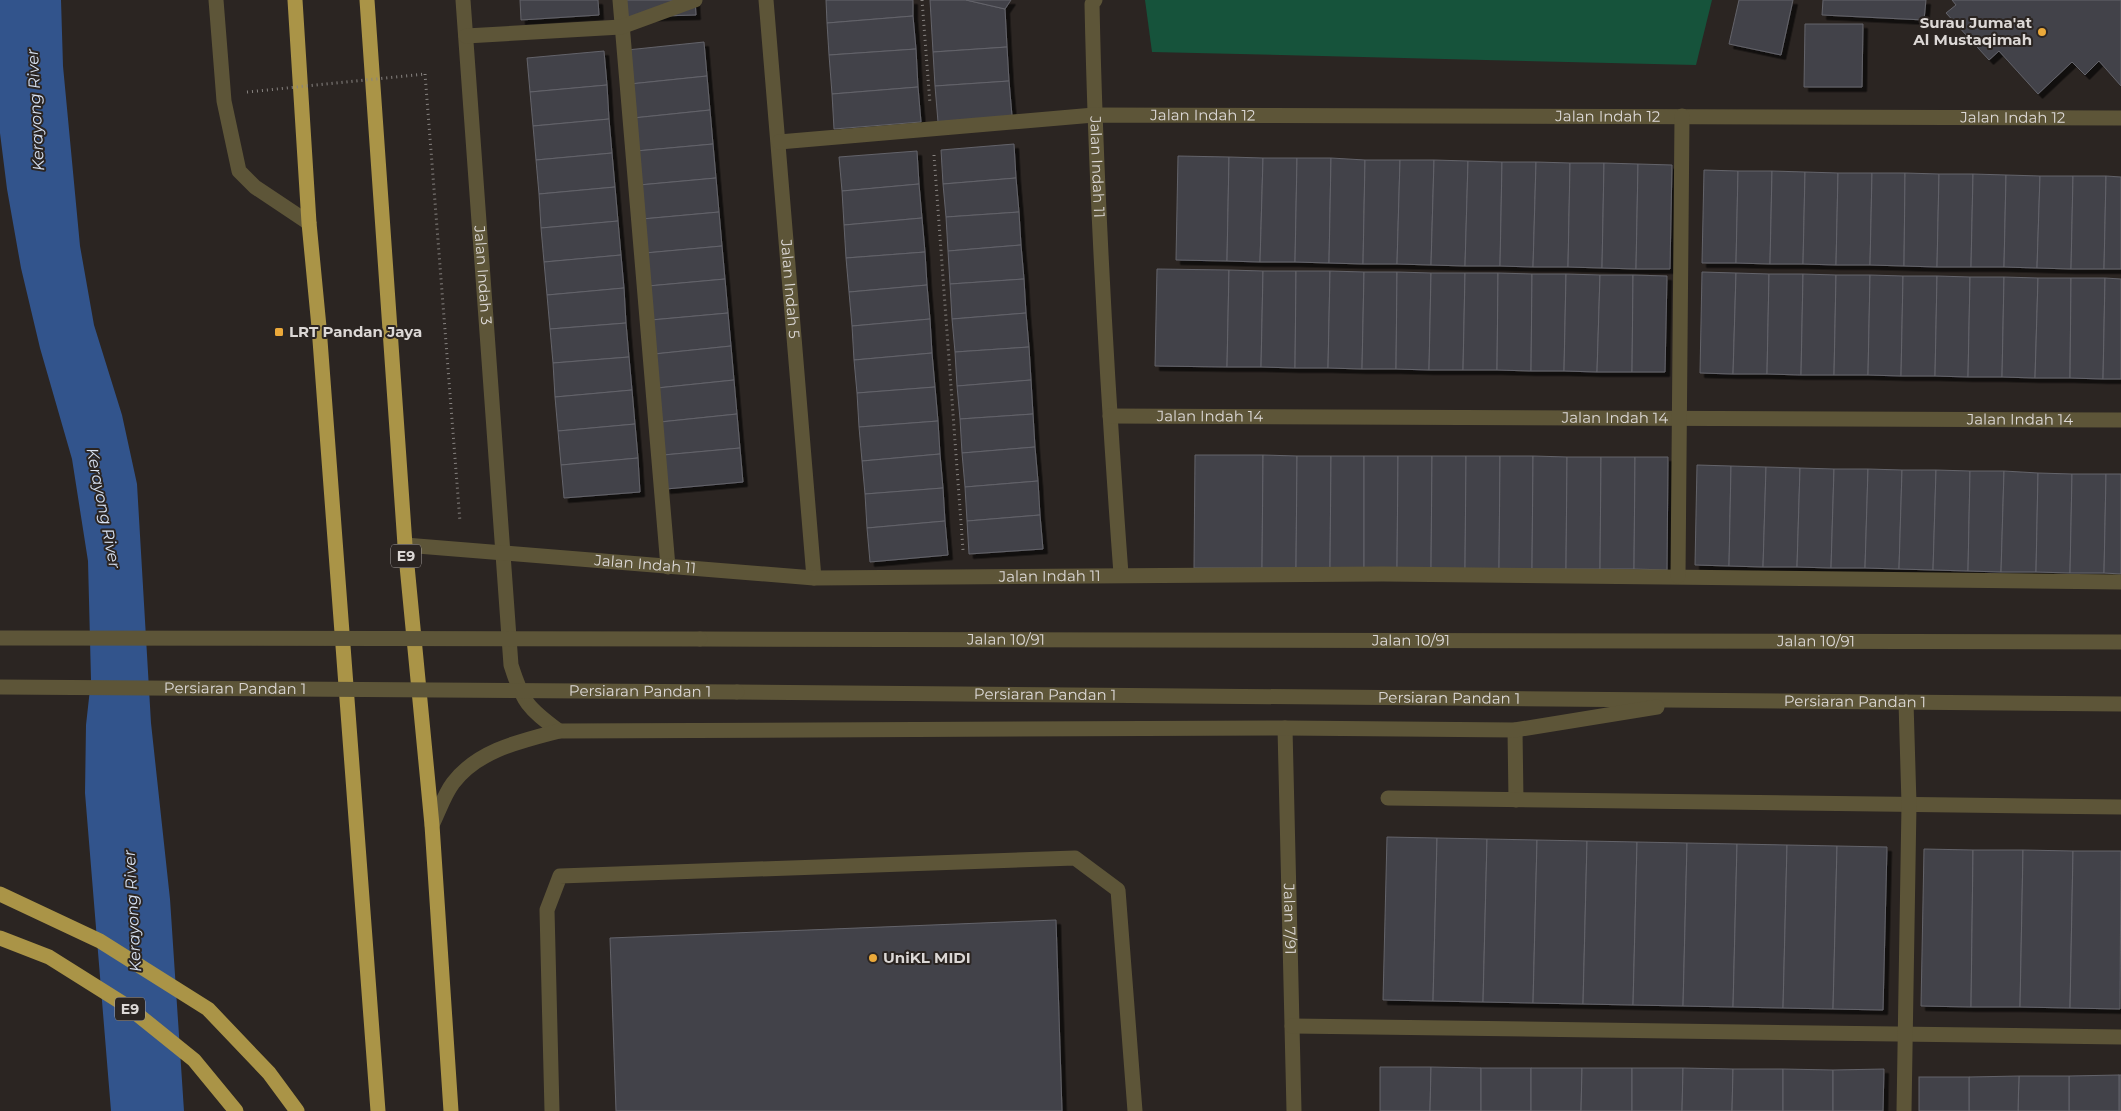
<svg xmlns="http://www.w3.org/2000/svg" width="2121" height="1111" viewBox="0 0 2121 1111" font-family="Montserrat,sans-serif">
  <style>
    .green { fill: #16533b }
    .water { fill: #32548c }
    .building { fill: #43434a; stroke: #63636a; filter: url(#shadow) }
    .lines { fill: none; stroke-linecap: round; stroke-linejoin: round }
    .path { stroke: #878380; stroke-width: 3; stroke-dasharray: 1 4; stroke-linecap: butt }
    .minor { stroke: #5d5538; stroke-width: 15 }
    .highway { stroke: #aa9447; stroke-width: 15 }
    .path-bridge { stroke: #878380; stroke-width: 3; stroke-dasharray: 1 4; stroke-linecap: butt }
    .minor-bridge { stroke: #5d5538; stroke-width: 15 }
    .poi-dot { fill: #eba93a; stroke: #2b2522; stroke-width: 2 }
    .labels { text-anchor: middle; stroke-width: 4; stroke-linejoin: round; paint-order: stroke }
    .shield { fill: #2b2522; stroke: #a7a2a0; stroke-width: 1 }
    .shield-label { font-size: 14px; font-weight: bold; fill: #dcd8d6 }
    .poi-label { font-size: 15px; font-weight: bold; fill: #dcd8d6; stroke: #2b2522; text-anchor: start }
    .street-label { font-size: 15px; fill: #dcd8d6; stroke: #2b2522 }
    .water-label { font-size: 16px; font-style: italic; fill: #d8e2f3; stroke: #2b2522 }
  </style>
  <defs>
    <filter id="shadow"><feDropShadow dx="4.5" dy="4.5" stdDeviation="0" flood-color="#0009"/></filter>
  </defs>
  <rect width="100%" height="100%" fill="#2b2522"/>
  <!-- green -->
  <polygon class="green" points="1145,0 1712,0 1696,65 1152,52"/>
  <!-- water -->
  <polygon class="water" points="0,0 61,0 63,66 80,246 94,325 122,415 137,484 151,723 170,899 184,1111 111,1111 85,793 86,725 91,680 88,561 72,459 40,348 21,268 7,189 0,133"/>
  <!-- building -->
  <g class="building">
    <polygon points="520,0 598,0 599,15 521,20"/>
    <polygon points="624,0 695,0 696,15 625,17"/>
    <polygon points="826,0 913,0 913,16 827,23"/>
    <polygon points="930,0 966,0 1005,9 1007,47 933,52"/>
    <polygon points="966,0 1011,0 1005,9"/>
    <polygon points="1739,0 1793,0 1781,55 1729,44"/>
    <polygon points="1823,0 1926,0 1924,20 1822,15"/>
    <polygon points="1952,0 2121,0 2121,86 2099,61 2085,75 2072,62 2038,94 1999,51 1989,60 1946,13 1956,5"/>
    <polygon points="913,16 916,49 829,55 827,23"/>
    <polygon points="1805,24 1863,24 1862,87 1804,87"/>
    <polygon points="704,42 707,76 630,84 627,50"/>
    <polygon points="1007,47 1009,81 935,86 933,52"/>
    <polygon points="916,49 918,87 832,94 829,55"/>
    <polygon points="604,51 607,85 530,92 527,58"/>
    <polygon points="707,76 710,110 633,118 630,84"/>
    <polygon points="1009,81 1012,116 938,122 935,86"/>
    <polygon points="607,85 609,119 533,126 530,92"/>
    <polygon points="918,87 921,122 834,129 832,94"/>
    <polygon points="710,110 713,144 636,151 633,118"/>
    <polygon points="609,119 612,153 536,160 533,126"/>
    <polygon points="713,144 716,178 639,185 636,151"/>
    <polygon points="1014,144 1016,178 943,184 941,150"/>
    <polygon points="917,151 919,184 842,191 839,157"/>
    <polygon points="612,153 615,187 539,194 536,160"/>
    <polygon points="1178,156 1229,157 1227,261 1176,260"/>
    <polygon points="1229,157 1263,158 1260,262 1227,261"/>
    <polygon points="1263,158 1297,158 1295,262 1260,262"/>
    <polygon points="1297,158 1331,158 1329,263 1295,262"/>
    <polygon points="1331,158 1365,160 1363,264 1329,263"/>
    <polygon points="1365,160 1400,160 1397,264 1363,264"/>
    <polygon points="1400,160 1434,160 1431,265 1397,264"/>
    <polygon points="1434,160 1468,161 1465,266 1431,265"/>
    <polygon points="1468,161 1502,162 1500,266 1465,266"/>
    <polygon points="1502,162 1536,162 1533,267 1500,266"/>
    <polygon points="1536,162 1570,163 1568,267 1533,267"/>
    <polygon points="1570,163 1604,163 1602,268 1568,267"/>
    <polygon points="1604,163 1638,164 1636,269 1602,268"/>
    <polygon points="1638,164 1672,165 1670,269 1636,269"/>
    <polygon points="1704,170 1738,171 1736,263 1702,263"/>
    <polygon points="1738,171 1772,171 1770,264 1736,263"/>
    <polygon points="1772,171 1805,172 1803,264 1770,264"/>
    <polygon points="1805,172 1838,173 1836,265 1803,264"/>
    <polygon points="1838,173 1872,173 1870,265 1836,265"/>
    <polygon points="1872,173 1905,173 1904,266 1870,265"/>
    <polygon points="1905,173 1939,174 1937,267 1904,266"/>
    <polygon points="1939,174 1973,174 1971,267 1937,267"/>
    <polygon points="1973,174 2006,175 2004,267 1971,267"/>
    <polygon points="2006,175 2040,176 2037,268 2004,267"/>
    <polygon points="2040,176 2073,176 2071,269 2037,268"/>
    <polygon points="2073,176 2106,176 2104,269 2071,269"/>
    <polygon points="2106,176 2121,177 2121,269 2104,269"/>
    <polygon points="716,178 719,212 642,219 639,185"/>
    <polygon points="1016,178 1019,212 946,217 943,184"/>
    <polygon points="919,184 922,218 844,225 842,191"/>
    <polygon points="615,187 618,221 541,228 539,194"/>
    <polygon points="719,212 722,246 645,253 642,219"/>
    <polygon points="1019,212 1021,245 948,251 946,217"/>
    <polygon points="922,218 925,252 846,258 844,225"/>
    <polygon points="618,221 621,255 544,262 541,228"/>
    <polygon points="1021,245 1024,279 950,284 948,251"/>
    <polygon points="722,246 725,279 648,286 645,253"/>
    <polygon points="925,252 927,285 849,292 846,258"/>
    <polygon points="621,255 624,288 547,295 544,262"/>
    <polygon points="1157,269 1229,270 1227,367 1155,366"/>
    <polygon points="1229,270 1263,271 1261,367 1227,367"/>
    <polygon points="1263,271 1296,271 1295,368 1261,367"/>
    <polygon points="1296,271 1330,271 1328,368 1295,368"/>
    <polygon points="1330,271 1364,272 1362,369 1328,368"/>
    <polygon points="1364,272 1397,272 1396,369 1362,369"/>
    <polygon points="1397,272 1431,273 1429,370 1396,369"/>
    <polygon points="1702,272 1736,273 1733,374 1700,373"/>
    <polygon points="1431,273 1465,273 1463,370 1429,370"/>
    <polygon points="1465,273 1498,273 1497,370 1463,370"/>
    <polygon points="1498,273 1532,274 1531,371 1497,370"/>
    <polygon points="1736,273 1769,274 1767,374 1733,374"/>
    <polygon points="1532,274 1566,274 1564,371 1531,371"/>
    <polygon points="1566,274 1600,275 1597,372 1564,371"/>
    <polygon points="1769,274 1803,274 1801,375 1767,374"/>
    <polygon points="1803,274 1836,275 1834,375 1801,375"/>
    <polygon points="1600,275 1633,275 1632,372 1597,372"/>
    <polygon points="1633,275 1667,276 1665,372 1632,372"/>
    <polygon points="1836,275 1870,275 1868,375 1834,375"/>
    <polygon points="1870,275 1903,276 1901,376 1868,375"/>
    <polygon points="1903,276 1937,276 1935,376 1901,376"/>
    <polygon points="1937,276 1970,277 1968,377 1935,376"/>
    <polygon points="1970,277 2004,277 2002,377 1968,377"/>
    <polygon points="2004,277 2038,278 2035,378 2002,377"/>
    <polygon points="2038,278 2071,278 2070,378 2035,378"/>
    <polygon points="2071,278 2105,278 2103,379 2070,378"/>
    <polygon points="2105,278 2121,279 2121,379 2103,379"/>
    <polygon points="725,279 728,313 651,320 648,286"/>
    <polygon points="1024,279 1026,313 952,319 950,284"/>
    <polygon points="927,285 930,319 852,326 849,292"/>
    <polygon points="624,288 626,323 550,329 547,295"/>
    <polygon points="728,313 731,346 654,354 651,320"/>
    <polygon points="1026,313 1029,347 955,352 952,319"/>
    <polygon points="930,319 932,353 854,360 852,326"/>
    <polygon points="626,323 629,357 553,363 550,329"/>
    <polygon points="731,346 734,380 657,388 654,354"/>
    <polygon points="1029,347 1031,380 957,386 955,352"/>
    <polygon points="932,353 935,387 857,393 854,360"/>
    <polygon points="629,357 632,390 555,397 553,363"/>
    <polygon points="734,380 737,414 660,422 657,388"/>
    <polygon points="1031,380 1033,414 960,419 957,386"/>
    <polygon points="935,387 938,421 859,427 857,393"/>
    <polygon points="632,390 635,424 558,431 555,397"/>
    <polygon points="737,414 740,448 663,455 660,422"/>
    <polygon points="1033,414 1035,447 962,453 960,419"/>
    <polygon points="938,421 940,454 862,461 859,427"/>
    <polygon points="635,424 638,458 561,465 558,431"/>
    <polygon points="1035,447 1038,481 965,487 962,453"/>
    <polygon points="740,448 743,482 666,489 663,455"/>
    <polygon points="940,454 943,488 865,494 862,461"/>
    <polygon points="1195,455 1263,455 1262,568 1194,568"/>
    <polygon points="1263,455 1297,456 1296,568 1262,568"/>
    <polygon points="1297,456 1331,456 1330,568 1296,568"/>
    <polygon points="1331,456 1364,456 1364,569 1330,568"/>
    <polygon points="1364,456 1398,456 1397,569 1364,569"/>
    <polygon points="1398,456 1432,456 1431,569 1397,569"/>
    <polygon points="1432,456 1466,456 1465,569 1431,569"/>
    <polygon points="1466,456 1500,456 1499,569 1465,569"/>
    <polygon points="1500,456 1533,456 1532,569 1499,569"/>
    <polygon points="1533,456 1567,457 1566,569 1532,569"/>
    <polygon points="1567,457 1601,457 1600,569 1566,569"/>
    <polygon points="1601,457 1635,457 1634,569 1600,569"/>
    <polygon points="1635,457 1668,457 1667,570 1634,569"/>
    <polygon points="638,458 640,492 564,498 561,465"/>
    <polygon points="1697,465 1731,466 1729,566 1695,565"/>
    <polygon points="1731,466 1766,467 1763,567 1729,566"/>
    <polygon points="1766,467 1800,468 1797,567 1763,567"/>
    <polygon points="1800,468 1834,469 1831,568 1797,567"/>
    <polygon points="1834,469 1868,469 1865,568 1831,568"/>
    <polygon points="1868,469 1902,470 1899,569 1865,568"/>
    <polygon points="1902,470 1936,470 1933,570 1899,569"/>
    <polygon points="1936,470 1970,471 1968,571 1933,570"/>
    <polygon points="1970,471 2004,471 2001,572 1968,571"/>
    <polygon points="2004,471 2038,473 2036,572 2001,572"/>
    <polygon points="2038,473 2072,474 2070,573 2036,572"/>
    <polygon points="2072,474 2106,474 2104,573 2070,573"/>
    <polygon points="2106,474 2121,474 2121,574 2104,573"/>
    <polygon points="1038,481 1040,515 967,521 965,487"/>
    <polygon points="943,488 945,521 867,528 865,494"/>
    <polygon points="1040,515 1043,549 969,554 967,521"/>
    <polygon points="945,521 948,555 870,562 867,528"/>
    <polygon points="1387,837 1437,838 1433,1001 1383,1000"/>
    <polygon points="1437,838 1487,839 1483,1002 1433,1001"/>
    <polygon points="1487,839 1537,840 1533,1003 1483,1002"/>
    <polygon points="1537,840 1587,841 1583,1004 1533,1003"/>
    <polygon points="1587,841 1637,842 1633,1005 1583,1004"/>
    <polygon points="1637,842 1687,843 1683,1006 1633,1005"/>
    <polygon points="1687,843 1737,844 1733,1007 1683,1006"/>
    <polygon points="1737,844 1787,845 1783,1008 1733,1007"/>
    <polygon points="1787,845 1837,846 1833,1009 1783,1008"/>
    <polygon points="1837,846 1887,847 1883,1010 1833,1009"/>
    <polygon points="1924,849 1973,850 1971,1007 1921,1006"/>
    <polygon points="1973,850 2023,850 2020,1007 1971,1007"/>
    <polygon points="2023,850 2073,851 2070,1008 2020,1007"/>
    <polygon points="2073,851 2121,851 2120,1009 2070,1008"/>
    <polygon points="1056,920 1062,1111 616,1111 610,938"/>
    <polygon points="1380,1067 1431,1067 1430,1111 1380,1111"/>
    <polygon points="1431,1067 1481,1068 1481,1111 1430,1111"/>
    <rect x="1481" y="1068" width="50" height="43"/>
    <polygon points="1531,1068 1582,1068 1581,1111 1531,1111"/>
    <polygon points="1582,1068 1632,1068 1632,1111 1581,1111"/>
    <polygon points="1632,1068 1683,1068 1682,1111 1632,1111"/>
    <polygon points="1683,1068 1733,1069 1732,1111 1682,1111"/>
    <polygon points="1733,1069 1783,1069 1783,1111 1732,1111"/>
    <polygon points="1783,1069 1833,1070 1833,1111 1783,1111"/>
    <polygon points="1884,1069 1883,1111 1833,1111 1833,1070"/>
    <rect x="2119" y="1075" width="2" height="36"/>
    <polygon points="2119,1075 2119,1111 2069,1111 2069,1076"/>
    <polygon points="2019,1076 2069,1076 2069,1111 2018,1111"/>
    <polygon points="2019,1076 2018,1111 1969,1111 1969,1077"/>
    <rect x="1919" y="1077" width="50" height="34"/>
  </g>
  <g class="lines">
    <!-- path -->
    <g class="path">
      <polyline points="922,0 930,104"/>
      <polyline points="425,74 460,522"/>
      <polyline points="934,155 963,550"/>
    </g>
    <!-- minor -->
    <g class="minor">
      <polyline points="216,0 224,101 239,171 255,187 309,223"/>
      <path id="s1" d="M463,0L511,665C523,703 528,708 559,731"/>
      <polyline points="620,0 668,567"/>
      <path id="s2" d="M766,0L814,578"/>
      <path id="s3" d="M1095,0L1092,4C1096,195 1107,385 1121,574"/>
      <polyline points="466,36 621,27 695,0"/>
      <path id="s4" d="M779,142L1094,115L2121,118"/>
      <path id="s5" d="M1110,416L2121,420"/>
      <path id="s6" d="M405,545L814,578L1383,574L2121,582"/>
      <polyline points="1678,576 1682,116"/>
      <path id="s7" d="M700,639L2121,642"/>
      <path id="s8" d="M737,692L2121,704"/>
      <path id="s9" d="M1285,728L1294,1111"/>
      <polyline points="1515,730 1516,800"/>
      <polyline points="1388,798 2121,807"/>
      <path d="M432,825C439,811 444,795 453,783C478,750 521,741 559,731L1285,728L1515,730L1657,707"/>
      <polyline points="1292,1026 2121,1037"/>
      <polyline points="552,1111 547,910 560,876 1075,858 1118,890 1135,1111"/>
      <polyline points="1904,1111 1909,804 1906,702"/>
    </g>
    <!-- highway -->
    <g class="highway">
      <polyline points="295,0 309,223 319,327 378,1111"/>
      <polyline points="367,0 405,545 432,825 451,1111"/>
      <polyline points="0,894 100,941 208,1009 269,1073 297,1111"/>
      <polyline points="0,938 49,957 127,1006 194,1060 236,1111"/>
    </g>
    <!-- path-bridge -->
    <polyline class="path-bridge" points="247,92 425,74"/>
    <!-- minor-bridge -->
    <g class="minor-bridge">
      <polyline points="0,638 700,639"/>
      <path id="s10" d="M0,687L737,692"/>
    </g>
  </g>
  <!-- markers -->
  <g class="poi-dot">
    <circle cx="2042" cy="32" r="5"/>
    <rect x="274" y="327" width="10" height="10" rx="2.5"/>
    <circle cx="873" cy="958" r="5"/>
  </g>
  <g class="labels">
    <!-- shield labels -->
    <g class="shield">
      <rect x="391" y="544.5" width="30" height="23" rx="4"/>
      <rect x="115" y="997.5" width="30" height="23" rx="4"/>
    </g>
    <g class="shield-label">
      <text x="406" y="561">E9</text>
      <text x="130" y="1014">E9</text>
    </g>
    <!-- poi labels -->
    <g class="poi-label">
      <text x="2032" y="28" text-anchor="end">Surau Juma'at<tspan x="2032" dy="17">Al Mustaqimah</tspan></text>
      <text x="289" y="337">LRT Pandan Jaya</text>
      <text x="883" y="963">UniKL MIDI</text>
    </g>
    <!-- street labels -->
    <g class="street-label">
      <text dy="5" stroke="none"><textPath href="#s4" startOffset="425">Jalan Indah 12</textPath></text>
      <text dy="5" stroke="none"><textPath href="#s4" startOffset="830">Jalan Indah 12</textPath></text>
      <text dy="5" stroke="none"><textPath href="#s4" startOffset="1235">Jalan Indah 12</textPath></text>
      <text dy="5" stroke="none"><textPath href="#s3" startOffset="168">Jalan Indah 11</textPath></text>
      <text dy="5" stroke="none"><textPath href="#s1" startOffset="276">Jalan Indah 3</textPath></text>
      <text dy="5" stroke="none"><textPath href="#s2" startOffset="290">Jalan Indah 5</textPath></text>
      <text dy="5" stroke="none"><textPath href="#s5" startOffset="100">Jalan Indah 14</textPath></text>
      <text dy="5" stroke="none"><textPath href="#s5" startOffset="505">Jalan Indah 14</textPath></text>
      <text dy="5" stroke="none"><textPath href="#s5" startOffset="910">Jalan Indah 14</textPath></text>
      <text dy="5" stroke="none"><textPath href="#s6" startOffset="241">Jalan Indah 11</textPath></text>
      <text dy="5" stroke="none"><textPath href="#s6" startOffset="646">Jalan Indah 11</textPath></text>
      <text dy="5" stroke="none"><textPath href="#s7" startOffset="306">Jalan 10/91</textPath></text>
      <text dy="5" stroke="none"><textPath href="#s7" startOffset="711">Jalan 10/91</textPath></text>
      <text dy="5" stroke="none"><textPath href="#s7" startOffset="1116">Jalan 10/91</textPath></text>
      <text dy="5" stroke="none"><textPath href="#s10" startOffset="235">Persiaran Pandan 1</textPath></text>
      <text dy="5" stroke="none"><textPath href="#s10" startOffset="640">Persiaran Pandan 1</textPath></text>
      <text dy="5" stroke="none"><textPath href="#s8" startOffset="308">Persiaran Pandan 1</textPath></text>
      <text dy="5" stroke="none"><textPath href="#s8" startOffset="712">Persiaran Pandan 1</textPath></text>
      <text dy="5" stroke="none"><textPath href="#s8" startOffset="1118">Persiaran Pandan 1</textPath></text>
      <text dy="5" stroke="none"><textPath href="#s9" startOffset="191">Jalan 7/91</textPath></text>
    </g>
    <!-- water labels -->
    <g class="water-label">
      <text transform="translate(35 110) rotate(-93)" y="6">Kerayong River</text>
      <text transform="translate(104 508) rotate(79)" y="6">Kerayong River</text>
      <text transform="translate(132 911) rotate(-93)" y="6">Kerayong River</text>
    </g>
  </g>
</svg>
